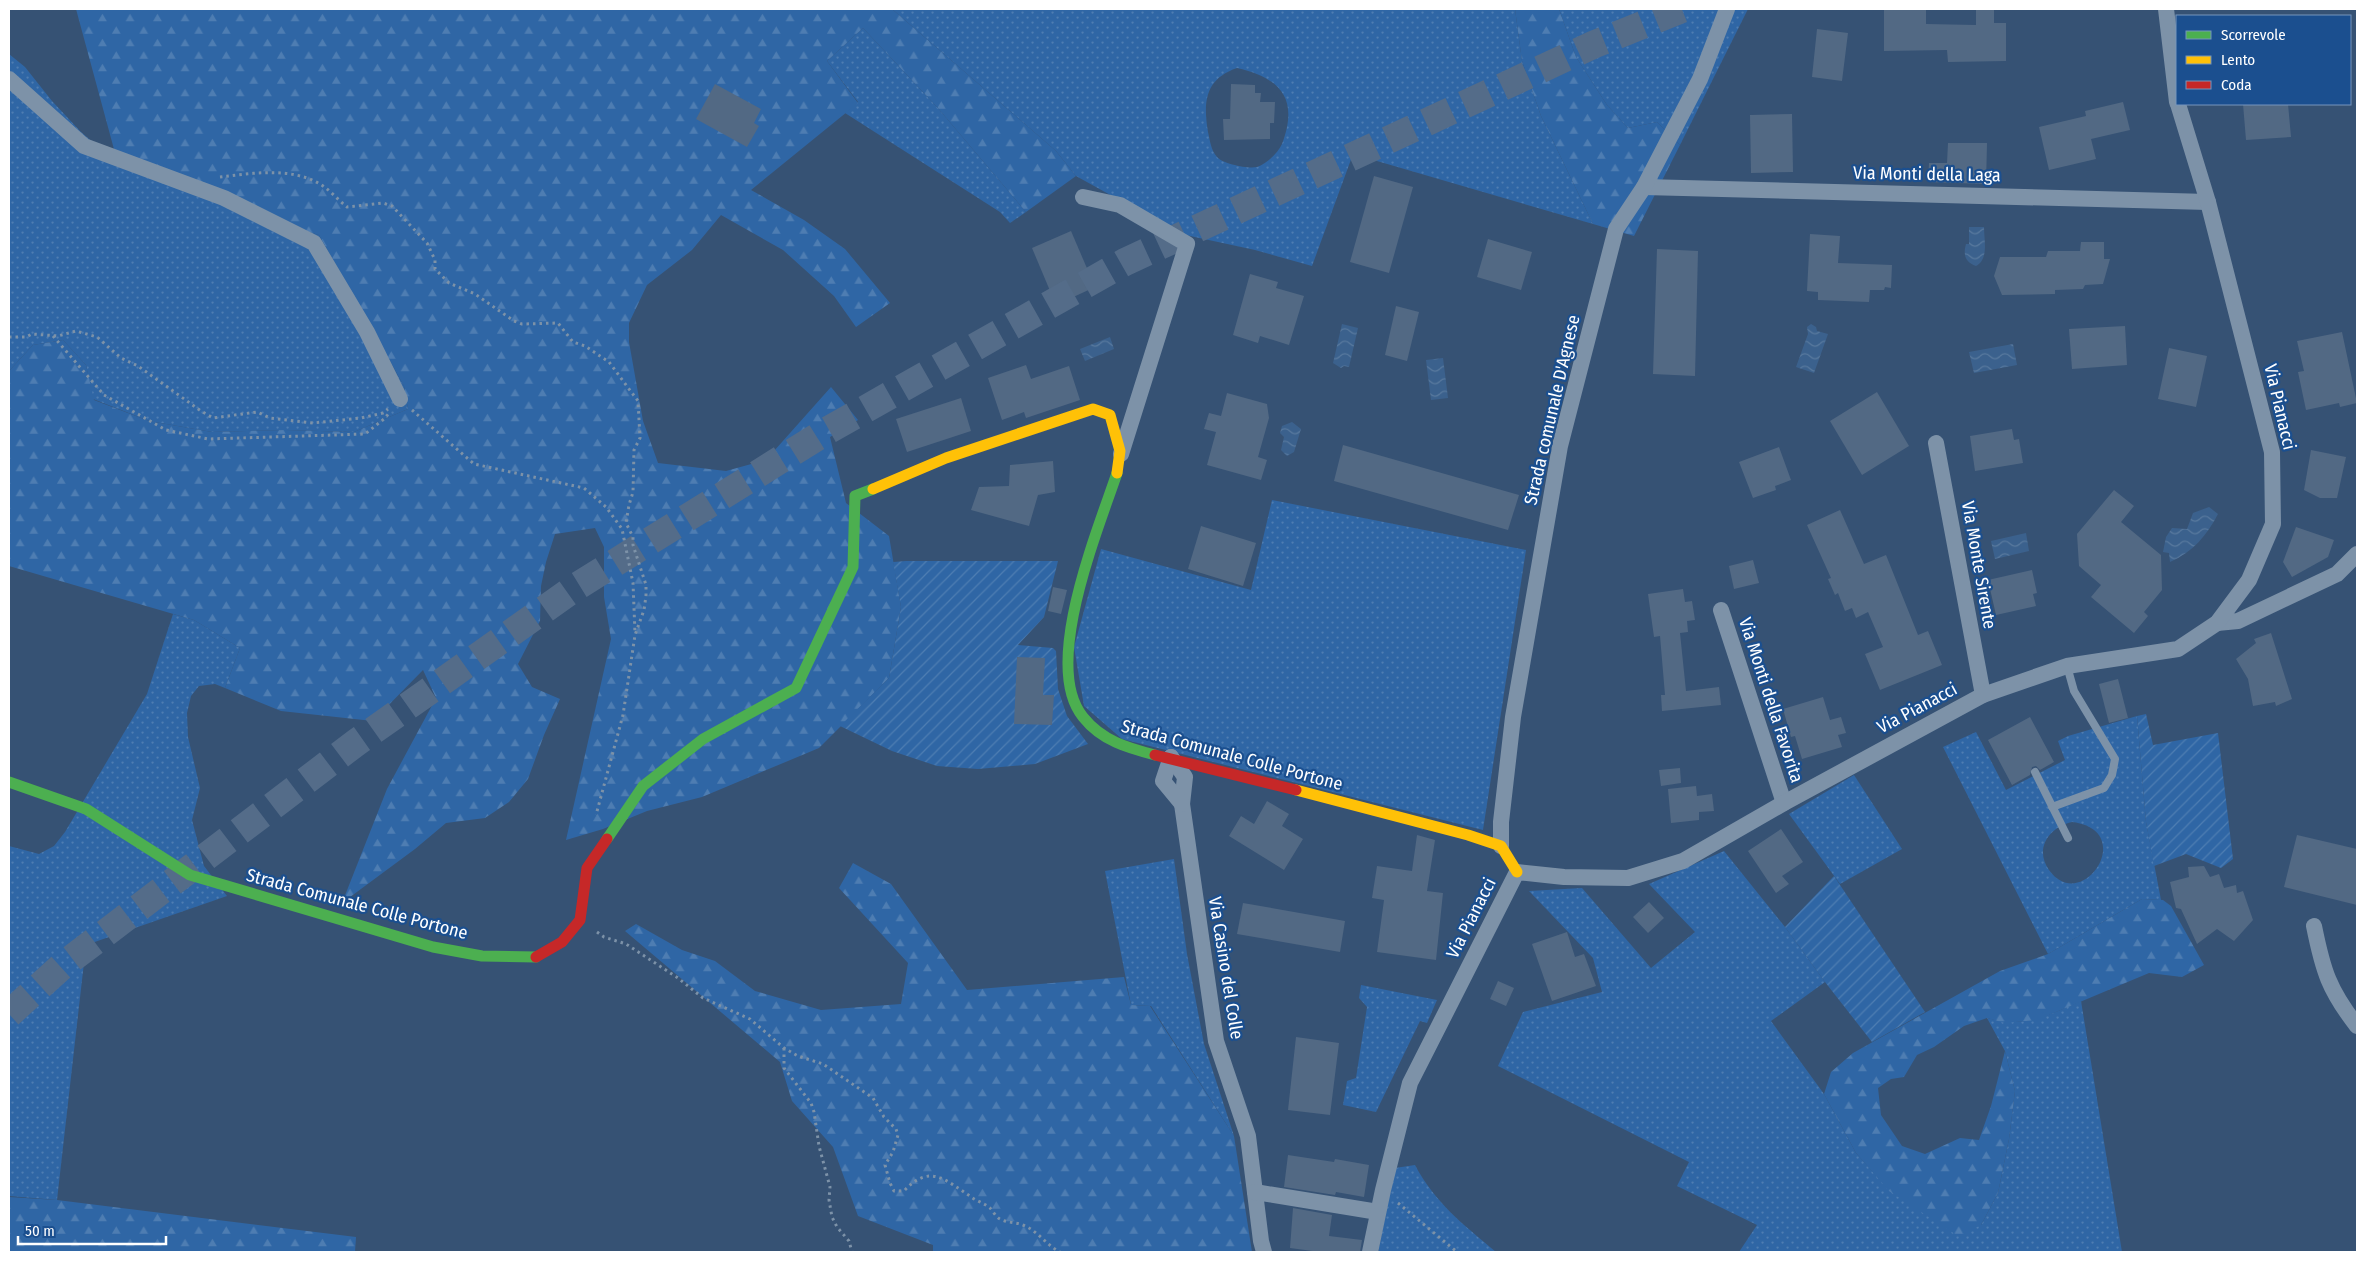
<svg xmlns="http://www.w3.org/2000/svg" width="2366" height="1261" viewBox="0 0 2366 1261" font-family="'Fira Sans Condensed',sans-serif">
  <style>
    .grass { fill: url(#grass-dots); fill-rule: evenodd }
    .forest { fill: url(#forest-firs) }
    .garden { fill: url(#garden-furrows) }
    .water { fill: url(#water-waves) }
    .building { fill: #526984 }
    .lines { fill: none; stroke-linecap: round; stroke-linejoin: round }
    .highway-tunnel { stroke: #546c89; stroke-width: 28; stroke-dasharray: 28 14; stroke-linecap: butt }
    .path { stroke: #7d92a8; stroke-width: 3; stroke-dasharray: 2.5 4; stroke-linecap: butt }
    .lane { stroke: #7d92a8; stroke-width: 8 }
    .street { stroke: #7d92a8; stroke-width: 16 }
    .fast { stroke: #4caf50; stroke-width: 11 }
    .slow { stroke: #ffc107; stroke-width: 11 }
    .jam { stroke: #c62828; stroke-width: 11 }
    .labels { text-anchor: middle; stroke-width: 4.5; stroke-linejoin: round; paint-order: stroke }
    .street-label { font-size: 18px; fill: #fff; stroke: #1b4f8f }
  </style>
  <defs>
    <pattern id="grass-dots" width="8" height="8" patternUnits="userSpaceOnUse" patternTransform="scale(1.25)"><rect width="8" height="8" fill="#2f66a5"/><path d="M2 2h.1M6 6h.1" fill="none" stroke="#4e7db2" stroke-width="1.8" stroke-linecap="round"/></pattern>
    <pattern id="forest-firs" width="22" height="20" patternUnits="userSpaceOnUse" patternTransform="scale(1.25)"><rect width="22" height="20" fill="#2f66a5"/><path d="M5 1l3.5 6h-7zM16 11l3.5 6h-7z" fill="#4e7db2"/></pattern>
    <pattern id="garden-furrows" width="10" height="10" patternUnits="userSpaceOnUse" patternTransform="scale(1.25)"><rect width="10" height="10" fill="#2f66a5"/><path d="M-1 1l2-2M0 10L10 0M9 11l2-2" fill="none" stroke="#4e7db2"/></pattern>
    <pattern id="water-waves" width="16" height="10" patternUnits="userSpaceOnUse" patternTransform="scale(1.25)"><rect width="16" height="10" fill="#3b618d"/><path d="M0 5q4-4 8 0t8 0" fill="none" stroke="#58799e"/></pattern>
  </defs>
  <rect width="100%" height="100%" fill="#365274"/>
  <!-- grass -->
  <g class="grass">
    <path d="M892,9H1515L1522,61L1541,116L1593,224L1353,154L1312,266L1255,250L1181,234L1076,176L1056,151ZM1237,68C1281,78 1299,99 1282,144C1278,153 1266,164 1257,167C1248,169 1223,164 1217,157C1211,150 1210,141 1208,132C1203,102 1205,79 1237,68Z"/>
    <polygon points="1559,9 1748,9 1680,145 1657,122 1628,128 1607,105 1576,57"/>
    <polygon points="863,28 937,107 1026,212 1010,223 1000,212 845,113 858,102 827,61"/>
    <polygon points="9,54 25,67 52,101 81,132 118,164 246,213 319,235 404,386 408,409 354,432 285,430 212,432 149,421 93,399 86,365 63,340 33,345 9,371"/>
    <polygon points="1272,500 1526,550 1483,830 1122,739 1084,706 1074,647 1101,549 1251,590"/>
    <polygon points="173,614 194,620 240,648 225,688 215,684 199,686 191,696 187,713 188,737 200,788 192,820 204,866 227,896 86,945 57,1200 9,1196 9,846 39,854 54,846 65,832 147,694"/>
    <path d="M2137,716L2146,822L2161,900L2142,899L2048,954L1943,747L1976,732L2006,790L2065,760L2058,741L2068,736ZM2072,822C2139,830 2082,916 2049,870C2034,849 2049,827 2072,822Z"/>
    <polygon points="1854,775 1902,849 1840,884 1789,814"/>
    <path d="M1724,851L1785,927L1825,982L1771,1021L1824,1094L1856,1153L1890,1191L1981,1225L1998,1193L2009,1139L2015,1091L2005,1051L1987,1018C2026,1028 2046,1016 2081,1001L2122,1252H1739L1757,1225L1677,1186L1689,1162L1498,1066L1523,1012L1602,992L1593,958L1529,891L1582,888L1651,968L1695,932L1649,884Z"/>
    <polygon points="1174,859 1187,954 1204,1044 1234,1136 1151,1006 1131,1005 1105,871"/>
    <polygon points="1361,985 1437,1000 1427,1023 1420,1021 1376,1112 1343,1105 1347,1081 1356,1078 1367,1007 1359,998"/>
    <path d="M1415,1165C1435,1203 1464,1225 1496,1252H1378L1395,1168Z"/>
  </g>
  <!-- forest -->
  <g class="forest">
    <polygon points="76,9 892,9 1056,151 1076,176 1026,212 937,107 863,28 827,61 858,103 751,190 804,220 845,249 890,303 856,327 834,296 783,250 721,215 692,250 647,285 629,323 629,342 643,421 658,463 726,471 766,460 831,387 858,420 830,437 846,503 889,536 901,607 889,678 819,748 702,797 647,811 603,829 566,840 611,639 604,597 604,547 595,528 555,534 546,562 541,586 540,621 518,664 532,687 560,699 544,735 528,779 509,802 485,818 446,823 415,849 342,903 387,789 436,698 423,670 373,721 281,711 225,688 240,648 194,620 9,566 9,371 33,345 63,340 86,365 94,400 149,421 212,432 285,430 354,432 408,409 404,386 319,235 246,213 118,164"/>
    <polygon points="1515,9 1559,9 1576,57 1607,105 1628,128 1657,122 1680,145 1634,236 1593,224 1541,116 1522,61"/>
    <polygon points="853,863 891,884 967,990 1124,977 1131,1005 1150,1006 1234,1136 1252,1252 933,1252 933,1245 858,1216 833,1147 792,1101 780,1062 625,931 636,924 682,950 715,961 755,991 821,1010 901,1004 908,963 839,888"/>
    <polygon points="2142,899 2163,900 2171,906 2204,965 2182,977 2149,973 2037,1020 2005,1023 1987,1018 1964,1026 1934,1047 1917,1055 1904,1077 1891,1079 1878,1088 1881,1115 1902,1146 1925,1154 1960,1138 1979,1140 1991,1106 2005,1051 2015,1091 2009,1139 1998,1193 1981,1225 1958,1236 1889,1191 1856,1153 1824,1094 1831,1072 1853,1053 2000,971 2048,954"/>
    <polygon points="9,1197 57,1200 356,1237 355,1252 9,1252"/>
  </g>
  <!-- garden -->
  <g class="garden">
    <polygon points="906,561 1058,561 1044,617 1018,645 1053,648 1056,651 1058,689 1067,716 1088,744 1035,764 978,769 937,766 892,751 840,726 889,678 901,607 893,562"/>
    <polygon points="2146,714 2153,745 2218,733 2233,859 2221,868 2186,854 2154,866 2146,822 2137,716"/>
    <polygon points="1834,876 1925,1012 1872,1042 1825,982 1785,927"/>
  </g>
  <!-- water -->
  <g class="water">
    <path d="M1969,227H1984C1984,240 1989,259 1976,266C1965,262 1963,255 1966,244H1969Z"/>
    <polygon points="1342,324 1358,328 1349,367 1344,366 1341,368 1333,363"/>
    <polygon points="1811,324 1816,327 1817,331 1828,334 1814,373 1796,367 1808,334 1807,327"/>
    <polygon points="1110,337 1114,349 1085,361 1080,349"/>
    <polygon points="2013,344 2017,365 1974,373 1969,352"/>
    <polygon points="1443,358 1448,398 1431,400 1426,360"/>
    <polygon points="1292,422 1301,429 1294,452 1287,456 1281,450 1284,437 1280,433 1282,426"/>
    <path d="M2209,507L2218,514C2207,535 2193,552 2170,562L2169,553L2163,552L2166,537L2172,528L2187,529L2193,513Z"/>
    <polygon points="2026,533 2029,551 1995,559 1991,541"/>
  </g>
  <!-- building -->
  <g class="building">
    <polygon points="1884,9 1926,9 1926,24 1976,25 1976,9 1994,9 1994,23 2006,23 2006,61 1948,62 1947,50 1884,51"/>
    <polygon points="1817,29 1848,33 1842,81 1812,77"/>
    <polygon points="715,84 761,109 754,123 759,126 747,147 696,119"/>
    <polygon points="1231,84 1255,85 1255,93 1261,93 1260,102 1275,102 1274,123 1270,123 1270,139 1224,140 1223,119 1230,119"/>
    <polygon points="2123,102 2130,130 2091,139 2096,159 2049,170 2039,127 2086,116 2085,111"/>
    <polygon points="2243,104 2288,104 2291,137 2246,140"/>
    <polygon points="1792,114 1793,172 1751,173 1750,115"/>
    <polygon points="1948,143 1987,143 1986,184 1928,182 1929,163 1947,163"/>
    <polygon points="1374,176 1413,187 1389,273 1350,262"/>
    <polygon points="1071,231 1095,287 1056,305 1032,248"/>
    <polygon points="1810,234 1840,236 1838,263 1892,265 1891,288 1885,287 1884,290 1870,290 1869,302 1818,300 1818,292 1807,291"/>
    <polygon points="1488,239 1532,252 1521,290 1477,277"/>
    <polygon points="2081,242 2104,242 2104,259 2110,259 2103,284 2085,285 2083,289 2055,290 2055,294 2002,295 1994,276 2000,257 2046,257 2048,251 2080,251"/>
    <polygon points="1657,249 1698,251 1695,376 1653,374"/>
    <polygon points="1250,274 1278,282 1276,288 1304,296 1289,345 1260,336 1258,343 1233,335"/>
    <polygon points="1396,306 1419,312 1407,361 1385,355"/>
    <polygon points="2125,326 2127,365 2072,369 2069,329"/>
    <polygon points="2342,332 2357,403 2340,407 2339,403 2306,410 2298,372 2304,371 2297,341"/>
    <polygon points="2169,348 2207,356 2196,407 2158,399"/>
    <polygon points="1026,365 1031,379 1069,366 1080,400 1026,418 1024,412 1002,420 988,378"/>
    <polygon points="1877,392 1909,446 1862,475 1830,421"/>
    <polygon points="1227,393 1267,404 1269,418 1258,457 1267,460 1261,480 1207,465 1216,432 1204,429 1209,413 1221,416"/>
    <polygon points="961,398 971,431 907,452 896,419"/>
    <polygon points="2012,429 2014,440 2019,439 2023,463 1975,471 1970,436"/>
    <polygon points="1343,445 1519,495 1508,530 1334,481"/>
    <polygon points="1779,447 1791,480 1775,486 1776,490 1753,498 1739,462"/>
    <polygon points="2311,450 2346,457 2337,498 2320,498 2304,490"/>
    <polygon points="1053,461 1055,492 1038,495 1029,526 971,510 979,487 1009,486 1010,465"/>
    <polygon points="2114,490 2134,506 2121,522 2161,555 2162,590 2144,612 2148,616 2134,633 2091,597 2101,585 2079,566 2077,534"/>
    <polygon points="1840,510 1864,564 1886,555 1918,635 1928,631 1942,665 1880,690 1865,654 1883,647 1868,612 1856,618 1852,608 1845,611 1838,593 1835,595 1828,579 1831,578 1807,525"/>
    <polygon points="1201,526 1256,543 1243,586 1188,569"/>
    <polygon points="2296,527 2334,540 2328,557 2292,577 2283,562"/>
    <polygon points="1753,560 1759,583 1734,589 1729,566"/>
    <polygon points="2032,570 2037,593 2033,594 2036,606 1996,615 1988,580"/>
    <polygon points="1053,587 1067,590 1061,614 1048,611"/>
    <polygon points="1683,589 1685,602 1692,601 1695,620 1687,621 1688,632 1680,633 1686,691 1719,687 1721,705 1662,711 1661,695 1665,695 1660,636 1654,637 1648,594"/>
    <polygon points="2271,633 2292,699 2276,706 2275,702 2253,706 2248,679 2236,659 2256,643 2254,639"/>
    <polygon points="1017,657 1045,658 1043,695 1054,695 1052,725 1014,724"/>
    <polygon points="2118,679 2128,718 2109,723 2099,684"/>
    <polygon points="1823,697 1830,720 1841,717 1846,733 1838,735 1842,747 1802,759 1795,736 1791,737 1783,709"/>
    <polygon points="2030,717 2054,762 2040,770 2036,766 2032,767 2030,775 2012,785 1988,740"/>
    <polygon points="1680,768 1681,783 1661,786 1659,770"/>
    <polygon points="1696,786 1697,796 1712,794 1714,811 1699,812 1699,820 1671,823 1668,789"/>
    <polygon points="1267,801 1289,814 1282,826 1303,839 1284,870 1229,836 1241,816 1254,824"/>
    <polygon points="1781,829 1803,862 1782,876 1789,884 1776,893 1748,851"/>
    <polygon points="1417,835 1435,840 1427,891 1443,893 1436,960 1377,952 1384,900 1372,898 1377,866 1412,871"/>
    <polygon points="2297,835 2357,849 2357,905 2284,887"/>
    <polygon points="2204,866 2210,877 2219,874 2224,888 2236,885 2237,893 2243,891 2253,920 2234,941 2217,929 2197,944 2181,909 2176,908 2170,882 2189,877 2188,867"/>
    <polygon points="1649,902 1664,918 1648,933 1633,917"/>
    <polygon points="1243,903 1345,921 1340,952 1237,934"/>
    <polygon points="1567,932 1575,957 1584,954 1596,986 1552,1001 1532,944"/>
    <polygon points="1498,981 1514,988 1506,1006 1490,999"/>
    <polygon points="1296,1037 1339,1043 1330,1115 1288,1110"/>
    <polygon points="1288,1155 1334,1162 1335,1159 1369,1165 1364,1197 1336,1192 1335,1195 1284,1187"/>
    <polygon points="1293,1208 1332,1215 1329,1236 1362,1240 1360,1252 1320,1252 1290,1248"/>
  </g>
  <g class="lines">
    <!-- highway-tunnel -->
    <polyline class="highway-tunnel" points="9,1014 62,966 357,742 576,587 825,432 1125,262 1595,44 1682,9"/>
    <!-- path -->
    <g class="path">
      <path d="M220,177C253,173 291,167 320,184C330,190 338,200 347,207L383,203L392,206L427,243L435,260V269L449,283L475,294L514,321L522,324L558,323L573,342L585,346L609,362L638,401L640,438L634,450L633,492L629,505L626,523L633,537V545L646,585V596L644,610L635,635L623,715L596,815"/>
      <polyline points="53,336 104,395 166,430 208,439 365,434 384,419 390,412"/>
      <polyline points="9,337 26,337 32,334 58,336 76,331 97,337 121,358 138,366 201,411 213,418 257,412 270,418 313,423 361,418 383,413 388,409"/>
      <polyline points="412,410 474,464 584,488 606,507 622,529 633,583 635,633"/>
      <path d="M597,932L604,937L626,944L678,978L703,998L750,1019L784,1048L798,1056L823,1064L873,1098L884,1117L896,1129L898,1135L893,1152L885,1165L890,1183L894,1191H904C930,1163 945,1180 970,1196C976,1201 984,1203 990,1208C993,1211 996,1217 1000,1219C1007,1223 1016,1222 1023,1225C1038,1231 1046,1245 1060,1252"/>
      <polyline points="784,1048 784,1068 811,1103 814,1112 819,1146 830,1187 829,1200 832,1217 837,1227 849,1241 852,1252"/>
      <polyline points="1398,1203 1457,1252"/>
    </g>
    <!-- lane -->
    <g class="lane">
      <polyline points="2035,772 2068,838"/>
      <polyline points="2052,807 2104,788 2112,775 2115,759 2074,691 2067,666"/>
    </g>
    <!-- street -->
    <g class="street">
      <polyline points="2166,9 2177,102"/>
      <polyline points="9,79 84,146 224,198 314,243 367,332 400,399"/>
      <polyline points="1644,187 2208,202"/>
      <polyline points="1083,197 1120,205 1187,244 1121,454"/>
      <polyline points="1936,443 1983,695"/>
      <polyline points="1721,610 1784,803"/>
      <polyline points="2217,623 2238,621 2337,574 2357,554"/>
      <polyline points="1171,757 1185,777 1182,804 1216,1041 1248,1136 1261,1241 1264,1252"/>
      <polyline points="1171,757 1163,781 1182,804"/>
      <polyline points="1501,846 1501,822 1513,717 1560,446 1616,229 1644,187 1700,79 1727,9"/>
      <path d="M2314,926C2323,971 2329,990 2357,1026"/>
      <polyline points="1255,1192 1378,1212"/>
      <polyline points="1370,1252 1383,1190 1410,1083 1517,872 1564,877 1628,878 1683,861 1784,803 1983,695 2067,666 2178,649 2217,623 2249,580 2273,524 2272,452 2208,202 2178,104"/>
    </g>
    <!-- fast -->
    <g class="fast">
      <path d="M1117,473C1098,530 1041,666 1083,717C1102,741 1128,748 1155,755"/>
      <polyline points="9,782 86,809 190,875 433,947 482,956 536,957"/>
      <polyline points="607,839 643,786 703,739 796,688 853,567 855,496 873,489"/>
    </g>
    <!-- slow -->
    <g class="slow">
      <polyline points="873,489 946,458 1093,409 1110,415 1120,451 1117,473"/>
      <polyline points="1296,790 1468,835 1501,846 1517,872"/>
    </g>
    <!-- jam -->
    <g class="jam">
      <polyline points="1155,755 1296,790"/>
      <polyline points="536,957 562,942 580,920 587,868 607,839"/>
    </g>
  </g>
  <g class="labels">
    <!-- street labels -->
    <g class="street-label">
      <text transform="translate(1927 174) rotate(1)" y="6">Via Monti della Laga</text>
      <text transform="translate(2280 407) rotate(77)" y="6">Via Pianacci</text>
      <text transform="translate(1552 410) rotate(-77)" y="6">Strada comunale D'Agnese</text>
      <text transform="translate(1979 565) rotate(80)" y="6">Via Monte Sirente</text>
      <text transform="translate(1771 700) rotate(72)" y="6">Via Monti della Favorita</text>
      <text transform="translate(1917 708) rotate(-28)" y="6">Via Pianacci</text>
      <text transform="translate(1232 755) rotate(15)" y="6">Strada Comunale Colle Portone</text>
      <text transform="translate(357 904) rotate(15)" y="6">Strada Comunale Colle Portone</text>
      <text transform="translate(1471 918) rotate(-63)" y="6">Via Pianacci</text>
      <text transform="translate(1226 968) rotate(81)" y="6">Via Casino del Colle</text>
    </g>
  </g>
  <!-- border -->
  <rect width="2366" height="1261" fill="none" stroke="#ffffff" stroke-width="20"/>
  <!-- legend -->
  <rect x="2176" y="15" width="175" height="90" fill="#1b4f8f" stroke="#7695bc"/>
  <rect x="2186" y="31" width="25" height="8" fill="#4caf50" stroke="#7695bc"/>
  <text x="2221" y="40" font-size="15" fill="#ffffff">Scorrevole</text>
  <rect x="2186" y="56" width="25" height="8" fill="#ffc107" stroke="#7695bc"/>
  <text x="2221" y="65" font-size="15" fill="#ffffff">Lento</text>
  <rect x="2186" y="81" width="25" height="8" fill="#c62828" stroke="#7695bc"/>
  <text x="2221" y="90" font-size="15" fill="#ffffff">Coda</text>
  <!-- scale -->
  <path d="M18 1236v8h148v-8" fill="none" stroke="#ffffff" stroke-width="2.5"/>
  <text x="25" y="1236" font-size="15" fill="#ffffff" stroke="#1b4f8f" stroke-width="4" paint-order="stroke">50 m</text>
</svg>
